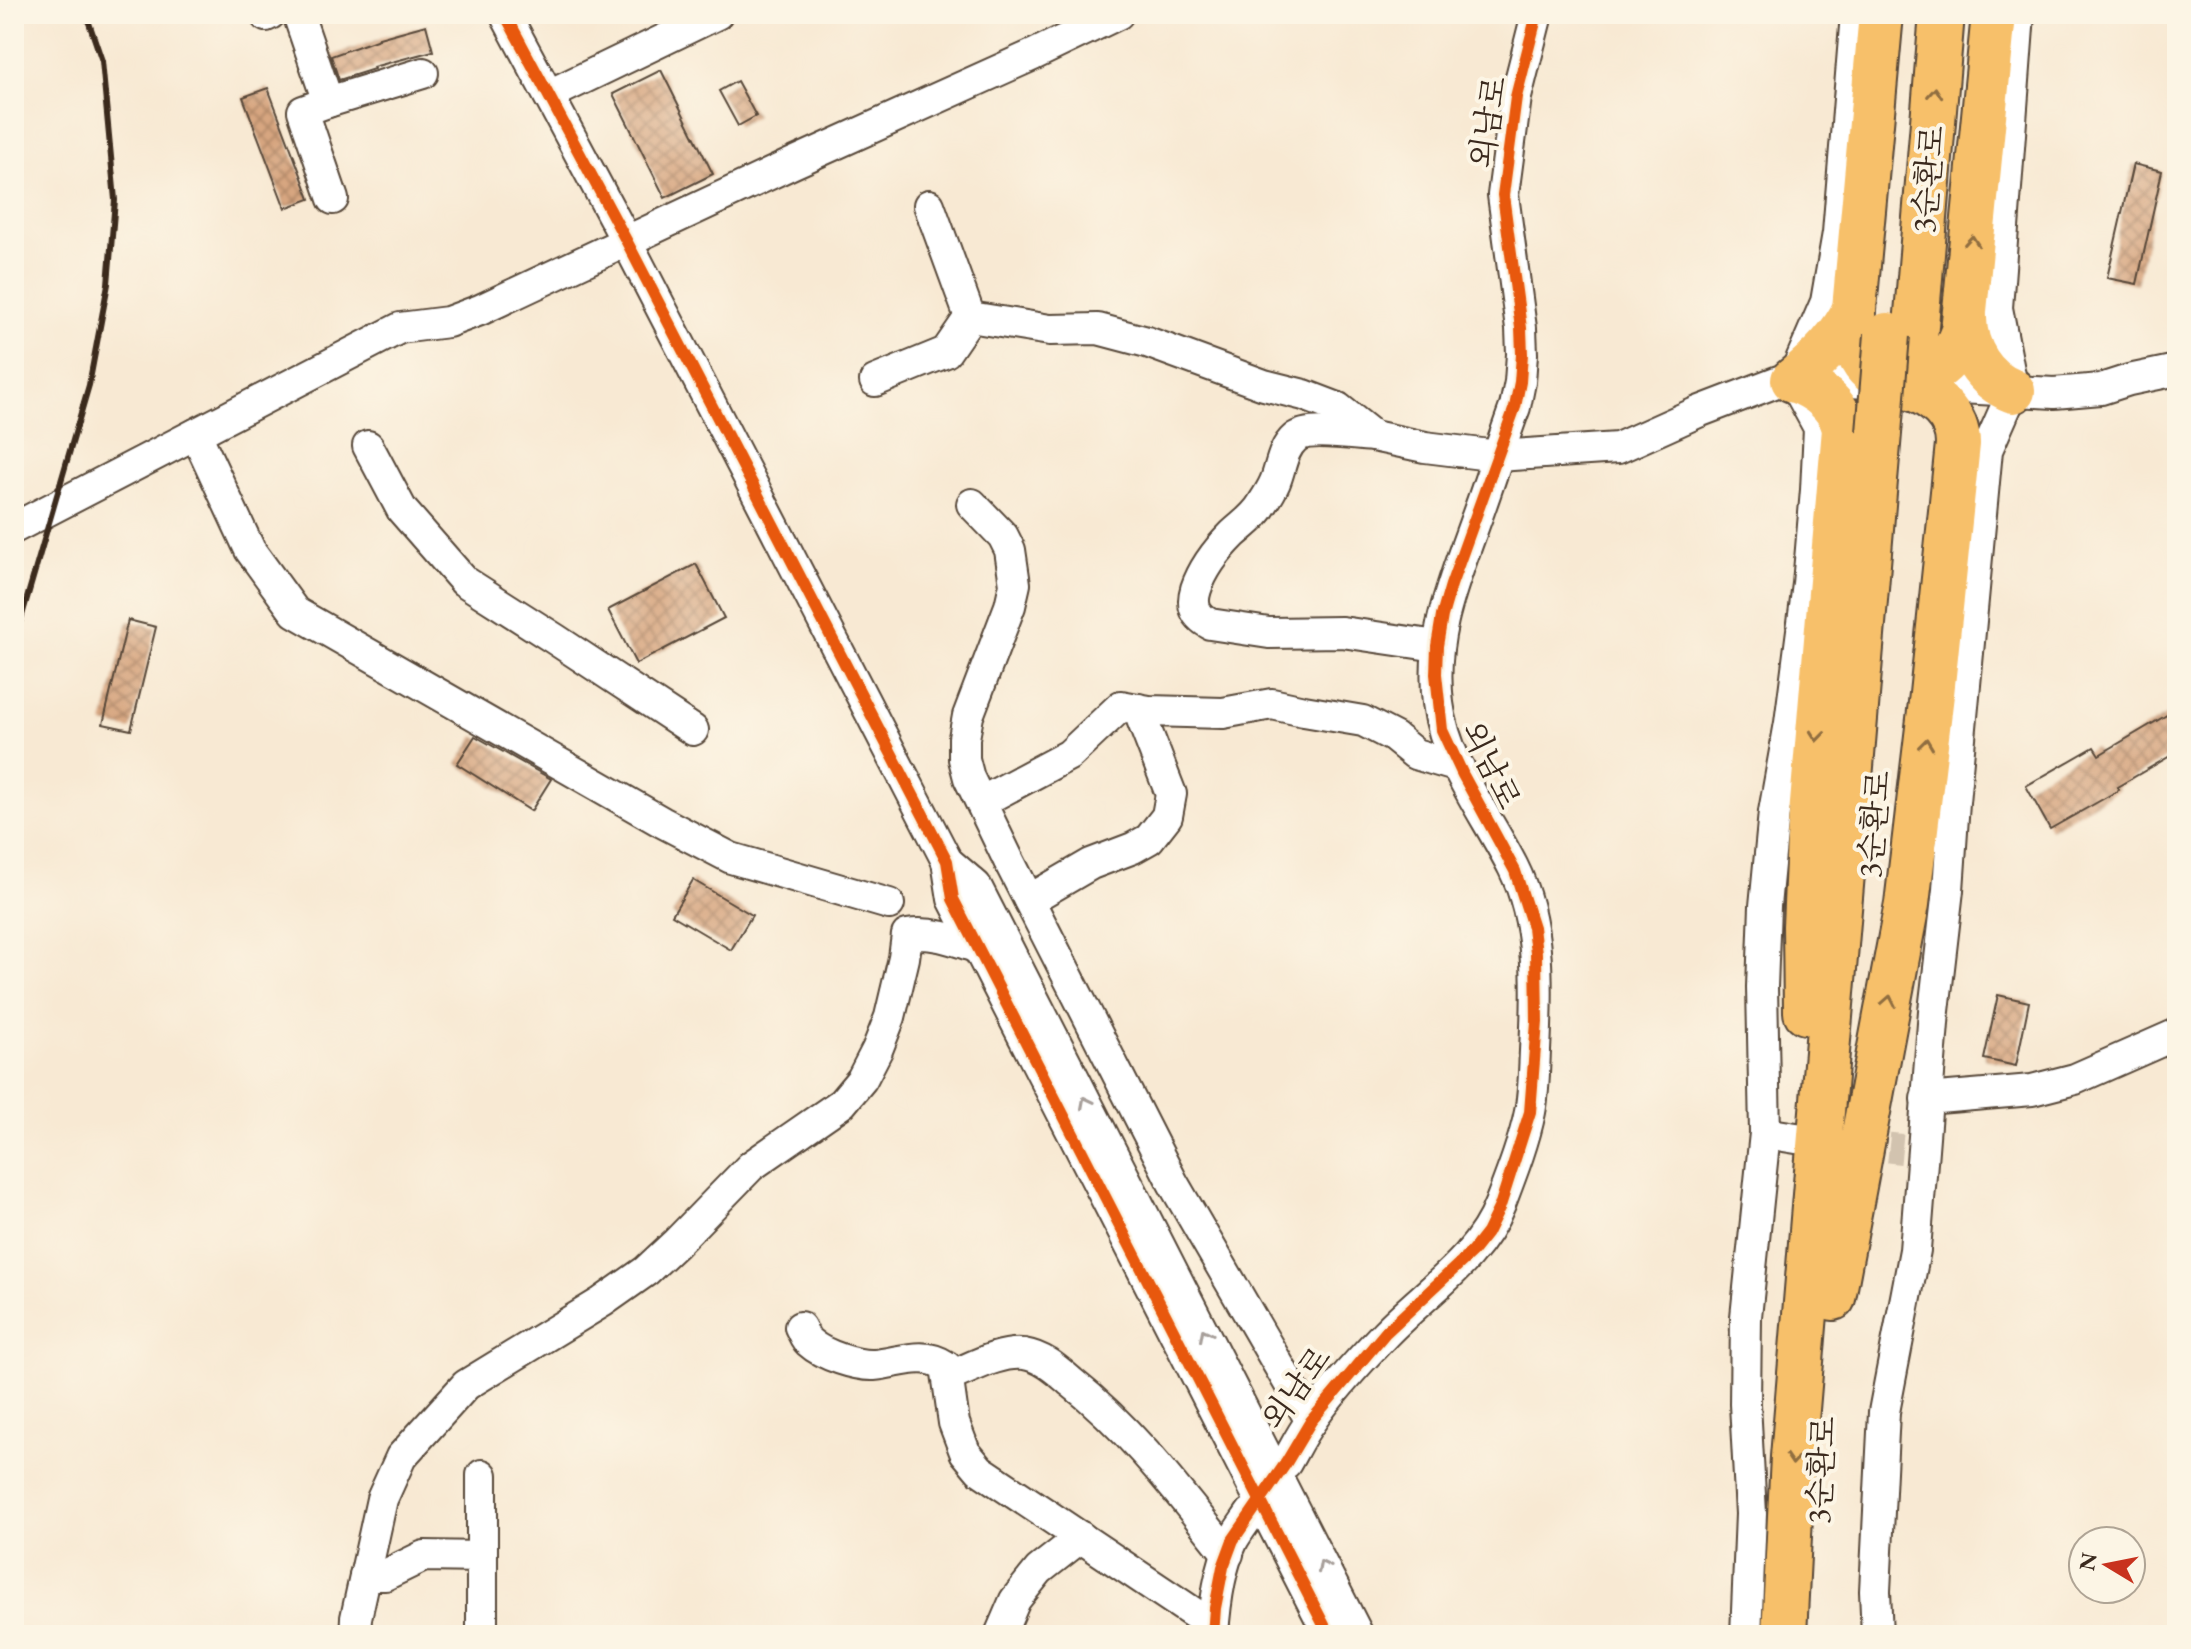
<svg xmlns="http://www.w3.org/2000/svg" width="2191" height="1649" viewBox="0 0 2191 1649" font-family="'EB Garamond','Noto Serif KR',serif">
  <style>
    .building { fill: url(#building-cross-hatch) }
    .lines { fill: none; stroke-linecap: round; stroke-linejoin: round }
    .minor-tunnel { stroke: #d2c3af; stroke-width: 30; stroke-dasharray: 30 15; stroke-linecap: butt }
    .minor-casing { stroke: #574739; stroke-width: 34 }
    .highway-casing { stroke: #574739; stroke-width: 48 }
    .minor { stroke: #fff; stroke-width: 30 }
    .highway { stroke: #f7c06b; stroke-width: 44 }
    .rail { stroke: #3b2a1e; stroke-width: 6 }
    .highway-bridge-casing { stroke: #574739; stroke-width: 48; stroke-linecap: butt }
    .highway-bridge { stroke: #f7c06b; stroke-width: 44 }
    .cycleway-casing { stroke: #fcf5e5; stroke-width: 17 }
    .cycleway { stroke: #e8590c; stroke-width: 12 }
    .oneway { stroke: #906e41 }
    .oneway2 { stroke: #a79f9a }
    .labels { text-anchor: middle; stroke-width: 8; stroke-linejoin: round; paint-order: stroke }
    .street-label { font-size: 32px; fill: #3b2a1e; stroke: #fcf5e5 }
  </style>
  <defs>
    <pattern id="building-cross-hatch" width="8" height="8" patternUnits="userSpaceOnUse" patternTransform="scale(2)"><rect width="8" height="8" fill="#d7a680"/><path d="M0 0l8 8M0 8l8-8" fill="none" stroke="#b08768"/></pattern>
  </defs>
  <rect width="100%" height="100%" fill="#fcf5e5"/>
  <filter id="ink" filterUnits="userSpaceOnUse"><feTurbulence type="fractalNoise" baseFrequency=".0125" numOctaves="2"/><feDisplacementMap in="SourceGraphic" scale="16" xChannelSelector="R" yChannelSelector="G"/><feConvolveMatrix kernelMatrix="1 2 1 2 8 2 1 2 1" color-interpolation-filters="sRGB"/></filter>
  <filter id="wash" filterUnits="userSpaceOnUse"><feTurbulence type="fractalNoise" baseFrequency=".006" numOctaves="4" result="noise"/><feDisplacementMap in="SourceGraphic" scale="32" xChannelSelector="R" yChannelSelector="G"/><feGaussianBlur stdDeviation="1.8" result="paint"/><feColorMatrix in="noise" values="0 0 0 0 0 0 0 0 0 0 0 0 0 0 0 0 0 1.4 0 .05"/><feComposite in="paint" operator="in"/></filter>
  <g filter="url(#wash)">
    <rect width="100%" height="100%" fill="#f8e9d3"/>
    <g id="blocks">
      <!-- building -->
      <g class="building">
        <polygon points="426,25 433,51 373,67 374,69 339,80 331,56 379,39 379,38"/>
        <polygon points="661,70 713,174 665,198 613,94"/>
        <polygon points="737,81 756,116 738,126 719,91"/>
        <polygon points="268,88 310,199 285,208 243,97"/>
        <polygon points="2133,164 2162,171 2137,284 2107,278"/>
        <polygon points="696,564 724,618 636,664 608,610"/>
        <polygon points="128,620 156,627 131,730 103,724"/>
        <polygon points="2177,709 2177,752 2117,787 2119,790 2050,829 2026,786 2094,747 2099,755"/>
        <polygon points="475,736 551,779 531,811 457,764"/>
        <polygon points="693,880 752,915 731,950 672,915"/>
        <polygon points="1998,995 2029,1002 2016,1066 1984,1059"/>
      </g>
    </g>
  </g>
  <g filter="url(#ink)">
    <use href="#blocks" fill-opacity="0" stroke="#574739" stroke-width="2"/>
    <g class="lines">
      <!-- minor-tunnel -->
      <polyline class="minor-tunnel" points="1844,1143 1902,1149"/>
      <defs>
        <g id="minor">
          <polyline points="265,14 266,16 270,14"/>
          <polyline points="298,14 328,102 423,73"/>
          <polyline points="505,14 627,242 947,861 953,899 1329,1635"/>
          <polyline points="549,95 717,14"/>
          <polyline points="328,102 303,111 333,199"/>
          <polyline points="929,205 970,317 1050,330 1098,329 1147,342 1264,385 1304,395 1338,408 1373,436 1425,447 1498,456 1618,448 1698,412 1779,381 1849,382 2054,393 2101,389 2129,380 2177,370"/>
          <polyline points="1798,367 1826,302 1838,233 1856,14"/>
          <polyline points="875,381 946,352 970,317"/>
          <polyline points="196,434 250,550 295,612 662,822 731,858 889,904"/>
          <path d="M1373,436C1356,435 1308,427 1295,438C1282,449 1281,468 1275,482C1272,489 1267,497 1263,503C1256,516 1244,524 1233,534C1217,550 1203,568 1196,589C1191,605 1195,616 1210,624L1269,633L1342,632L1437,646"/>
          <polyline points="368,446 402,510 464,581 555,639 693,730"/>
          <polyline points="972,504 1003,536 1010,550 1015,584 1010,606 968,716 964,738 964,759 969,778 1010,863 1173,1183 1311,1421"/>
          <polyline points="14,528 400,328 448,322 480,310 791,164 1033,55 1118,14"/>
          <polyline points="981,802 1069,755 1121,706 1149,711 1223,713 1272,704 1304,711 1363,721 1394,737 1415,754 1459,767"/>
          <polyline points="947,861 976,886 1358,1635"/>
          <polyline points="1029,900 1091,864 1133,848 1149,839 1167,816 1171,794 1138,709"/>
          <polyline points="1926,1099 2032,1090 2075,1079 2177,1034"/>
          <polyline points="1765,1133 1796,1138"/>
          <path d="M800,1327C803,1332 805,1340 810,1343C823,1355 857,1366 874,1365C899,1363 923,1350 946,1366L954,1423L965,1452L980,1470L1213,1626"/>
          <path d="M948,1377C971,1368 1000,1351 1024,1354C1043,1357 1057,1370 1071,1382C1133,1431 1179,1493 1228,1554"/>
          <path d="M1286,1463C1294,1449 1301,1434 1311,1421C1330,1393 1361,1359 1385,1334C1425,1292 1479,1260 1500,1204C1511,1175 1524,1142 1530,1112C1534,1092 1534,1071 1535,1051C1538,990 1541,923 1513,867C1487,815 1445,763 1438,703C1430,636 1453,584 1475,522C1489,484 1501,445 1515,407L1520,382L1522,354L1521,328L1503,195L1516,97L1537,14"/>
          <polyline points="365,1575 385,1575 424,1556 482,1557"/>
          <path d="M355,1635L356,1618L382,1499L401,1457L466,1385L602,1302L646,1271L676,1243L751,1166L842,1103L862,1079L877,1050L890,1017L904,958L907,935C932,931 955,940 978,948"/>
          <polyline points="482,1635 482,1475"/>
          <polyline points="1000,1635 1015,1600 1039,1570 1081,1537"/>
          <path d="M1213,1635C1215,1604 1219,1569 1233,1540C1238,1531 1245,1522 1251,1513"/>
          <polyline points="1746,1635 1751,1514 1745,1404 1746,1317 1765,1133 1762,987 1765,906 1774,812 1790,723 1808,584 1816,490 1819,428 1794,382"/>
          <polyline points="1877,1635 1875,1591 1884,1412 1915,1250 1934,1011 1948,890 1954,802 1987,450 2013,391 1997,308 2019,14"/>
        </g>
        <g id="highway">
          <path d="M1965,318C1965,350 1984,380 2013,391"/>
          <polyline points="1915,338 1942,14"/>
          <path d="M1885,389C1924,373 1947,376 1963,331L1994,14"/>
          <path d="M1806,1012L1805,926L1809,839L1844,429C1839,404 1816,388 1793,380C1817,361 1841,338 1854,309"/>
          <path d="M1833,1298L1907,904L1932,694L1958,444C1958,415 1934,395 1908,387C1891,382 1875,379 1864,364C1853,349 1853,328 1854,309L1881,14"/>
          <polyline points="1784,1635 1793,1457 1879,433"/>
        </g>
      </defs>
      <!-- minor casing -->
      <use href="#minor" class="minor-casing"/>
      <!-- highway casing -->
      <use href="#highway" class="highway-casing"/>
      <!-- minor -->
      <use href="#minor" class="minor"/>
      <!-- highway -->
      <use href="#highway" class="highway"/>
      <!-- rail -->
      <polyline class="rail" points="14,643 89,385 108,284 115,200 102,61 86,14"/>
      <defs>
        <polyline id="highway-bridge" points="1879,433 1887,335"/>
      </defs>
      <!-- highway-bridge casing -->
      <use href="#highway-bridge" class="highway-bridge-casing"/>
      <!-- highway-bridge -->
      <use href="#highway-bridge" class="highway-bridge"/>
      <defs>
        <g id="cycleway">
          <polyline points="505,14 627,242 947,861 953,899 1329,1635"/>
          <polyline points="1213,1635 1215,1608 1223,1567 1233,1540 1286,1463 1311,1421 1386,1332 1472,1252 1487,1233 1500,1206 1530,1112 1537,1022 1536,953 1533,927 1515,871 1463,775 1442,730 1436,674 1437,646 1442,616 1451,585 1515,407 1520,382 1522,354 1521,328 1503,195 1516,97 1537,14"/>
        </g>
      </defs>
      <!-- cycleway casing -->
      <use href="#cycleway" class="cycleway-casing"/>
      <!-- cycleway -->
      <use href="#cycleway" class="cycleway"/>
    </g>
    <!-- one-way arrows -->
    <defs><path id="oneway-chevron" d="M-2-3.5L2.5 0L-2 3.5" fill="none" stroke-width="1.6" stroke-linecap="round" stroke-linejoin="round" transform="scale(2)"/></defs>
    <g class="oneway">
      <use href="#oneway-chevron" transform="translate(1935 93) rotate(-85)"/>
      <use href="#oneway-chevron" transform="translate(1972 241) rotate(-85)"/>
      <use href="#oneway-chevron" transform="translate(1817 736) rotate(96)"/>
      <use href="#oneway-chevron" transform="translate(1926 744) rotate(-83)"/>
      <use href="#oneway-chevron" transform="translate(1889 1001) rotate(-79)"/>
      <use href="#oneway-chevron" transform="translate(1793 1459) rotate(94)"/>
    </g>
    <g class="oneway2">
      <use href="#oneway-chevron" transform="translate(1086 1102) rotate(-117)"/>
      <use href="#oneway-chevron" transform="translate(1205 1334) rotate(-117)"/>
      <use href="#oneway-chevron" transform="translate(1323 1566) rotate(-117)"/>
    </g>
  </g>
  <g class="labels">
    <!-- street labels -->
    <g class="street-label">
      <text transform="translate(1488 122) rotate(-81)" y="11">외남로</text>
      <text transform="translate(1928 179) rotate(-85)" y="11">3순환로</text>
      <text transform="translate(1491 765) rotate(64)" y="11">외남로</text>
      <text transform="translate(1874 824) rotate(-85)" y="11">3순환로</text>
      <text transform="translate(1296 1388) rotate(-54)" y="11">외남로</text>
      <text transform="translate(1821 1470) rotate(-87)" y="11">3순환로</text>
    </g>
  </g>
  <!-- margin -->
  <rect width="2191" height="1649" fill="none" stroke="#fcf5e5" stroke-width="48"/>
  <!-- north arrow -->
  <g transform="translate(2107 1565) rotate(280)"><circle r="38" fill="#fcf5e5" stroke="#afa495" stroke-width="2"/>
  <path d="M0-6L14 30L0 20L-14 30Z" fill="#c8321e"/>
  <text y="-12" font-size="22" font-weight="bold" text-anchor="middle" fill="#3b2a1e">N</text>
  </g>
</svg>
